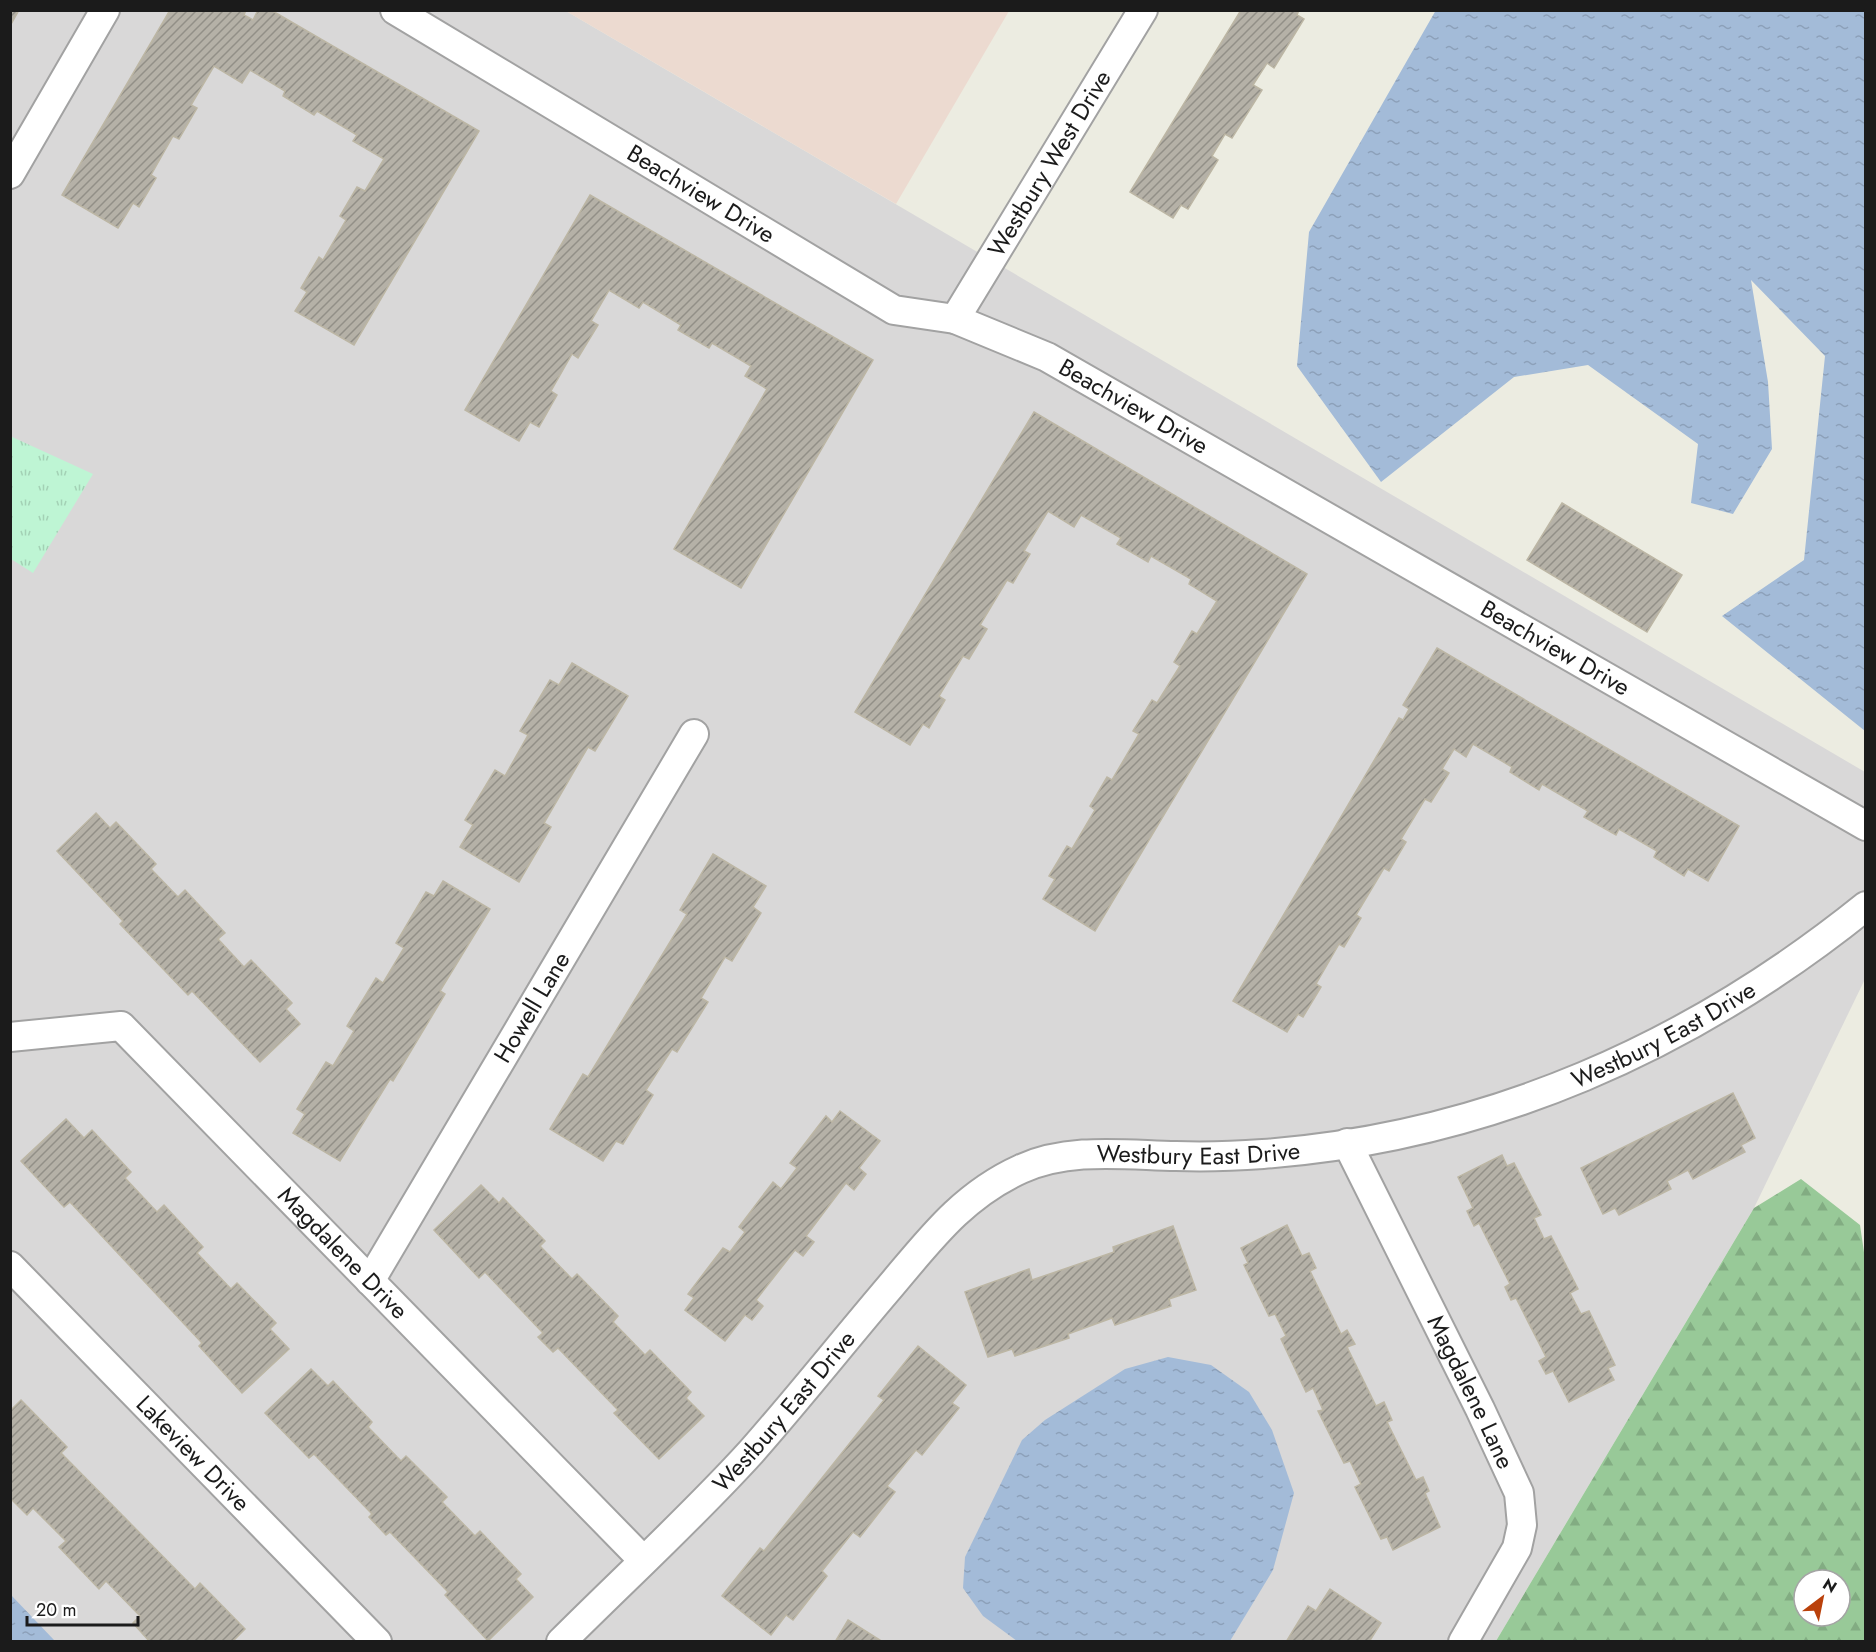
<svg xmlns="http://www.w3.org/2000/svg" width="1876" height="1652" viewBox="0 0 1876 1652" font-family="Jost,sans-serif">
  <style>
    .residential { fill: #d9d8d8 }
    .commercial { fill: #ecdad0 }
    .forest { fill: url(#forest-firs); fill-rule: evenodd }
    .park { fill: url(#park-tufts) }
    .water { fill: url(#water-ripples) }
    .building { fill: url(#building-hatch); stroke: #bcb6a4; stroke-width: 1.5 }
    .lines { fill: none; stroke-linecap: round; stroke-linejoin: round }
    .street-casing { stroke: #a2a2a2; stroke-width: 32 }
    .street { stroke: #fff; stroke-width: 28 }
    .labels { text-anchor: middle; stroke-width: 4.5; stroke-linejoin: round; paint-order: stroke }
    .street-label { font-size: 24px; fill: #1b1b1b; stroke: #fff }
  </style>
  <defs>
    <pattern id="forest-firs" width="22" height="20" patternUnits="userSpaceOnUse" patternTransform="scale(1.5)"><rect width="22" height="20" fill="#98c998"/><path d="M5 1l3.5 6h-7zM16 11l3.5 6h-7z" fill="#82ac82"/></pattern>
    <pattern id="park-tufts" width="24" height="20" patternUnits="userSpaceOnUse" patternTransform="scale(1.5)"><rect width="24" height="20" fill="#bef5d4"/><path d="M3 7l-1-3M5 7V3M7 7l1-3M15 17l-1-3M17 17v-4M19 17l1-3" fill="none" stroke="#a3d1b5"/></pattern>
    <pattern id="water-ripples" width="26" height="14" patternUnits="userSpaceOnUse" patternTransform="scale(1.5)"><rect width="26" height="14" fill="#a3bbd8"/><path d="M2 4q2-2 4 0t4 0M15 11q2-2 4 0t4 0" fill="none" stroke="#8ca0b9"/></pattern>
    <pattern id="building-hatch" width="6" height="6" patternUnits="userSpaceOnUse" patternTransform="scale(1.5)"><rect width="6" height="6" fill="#b5b1a7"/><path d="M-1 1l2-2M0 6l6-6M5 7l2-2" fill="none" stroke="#928f87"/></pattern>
  </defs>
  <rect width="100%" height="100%" fill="#ecece1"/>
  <!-- residential -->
  <polygon class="residential" points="11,11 566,11 1865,772 1865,979 1754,1208 1496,1641 11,1642"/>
  <!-- commercial -->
  <polygon class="commercial" points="566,11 1009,11 896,204"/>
  <!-- forest -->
  <path class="forest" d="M1801,1179L1860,1225L1865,1259V1641H1496L1754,1208ZM1804,1580H1840V1616H1804Z"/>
  <!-- park -->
  <polygon class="park" points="10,436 93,474 33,573 11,559"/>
  <!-- water -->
  <g class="water">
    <polygon points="1436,10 1865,11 1865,731 1722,616 1804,560 1825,356 1751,280 1768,382 1772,449 1733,514 1691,503 1698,444 1588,365 1514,377 1381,482 1297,366 1309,232"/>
    <polygon points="1168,1357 1211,1365 1249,1392 1272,1430 1294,1493 1273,1570 1230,1641 1017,1641 983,1616 963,1588 965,1557 1022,1440 1045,1420 1125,1369"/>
    <polygon points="10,1595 11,1595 55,1641 11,1641"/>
  </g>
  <!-- building -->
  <g class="building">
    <polygon points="10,10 19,10 10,26"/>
    <polygon points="170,10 246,10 244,15 253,20 258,10 271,10 479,131 354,345 295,311 307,292 301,288 319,257 323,260 346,220 340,216 357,187 365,191 384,159 353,141 357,135 317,111 314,115 283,96 285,91 250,70 242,83 214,66 191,105 197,108 179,139 173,136 151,175 156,178 139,207 133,203 118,228 62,195"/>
    <polygon points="1241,10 1299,10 1297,15 1304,19 1274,68 1267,63 1253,85 1262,90 1232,138 1225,134 1212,156 1218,160 1188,209 1181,205 1173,218 1130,192"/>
    <polygon points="590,195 873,360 741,588 674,549 767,389 745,376 751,366 712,343 709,348 678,330 681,325 643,302 639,308 609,290 591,321 598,325 578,358 572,354 551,391 557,395 539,427 530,422 519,441 465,410"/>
    <polygon points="1034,412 1307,574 1095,931 1043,899 1055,879 1049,876 1067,846 1072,849 1095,810 1090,806 1107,777 1112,780 1139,734 1133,731 1152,700 1157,703 1180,666 1174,662 1192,631 1197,634 1217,601 1189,584 1191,579 1151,556 1148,562 1117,544 1121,538 1081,515 1074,527 1048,511 1024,551 1030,554 1013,583 1007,580 980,625 987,629 969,659 963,656 939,696 945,700 929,728 923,724 910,745 855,712"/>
    <polygon points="1562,503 1682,575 1647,632 1527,560"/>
    <polygon points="1437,648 1739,826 1708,881 1688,869 1684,876 1654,857 1657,851 1619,829 1616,835 1584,817 1588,811 1542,784 1539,790 1510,772 1512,767 1473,744 1466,757 1454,749 1442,769 1449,773 1431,802 1425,799 1401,839 1406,842 1389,871 1384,868 1356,915 1361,918 1344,947 1339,944 1316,984 1321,987 1303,1017 1298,1014 1287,1032 1233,1001 1399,718 1403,720 1409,709 1403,705"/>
    <polygon points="572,663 628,696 595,751 588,747 544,823 551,827 519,882 460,847 473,825 465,820 495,770 505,776 528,735 520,731 550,680 559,685"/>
    <polygon points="96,813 110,828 116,822 156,864 151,869 178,897 185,890 225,933 218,939 244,967 251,960 292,1003 286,1009 300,1024 260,1062 192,991 188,995 120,924 123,921 57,851"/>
    <polygon points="713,854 766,886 753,907 761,913 732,961 725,957 701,998 708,1002 677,1052 672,1049 646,1090 653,1095 623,1144 616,1141 603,1161 550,1129 583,1074 588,1077 687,914 680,910"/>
    <polygon points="443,881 490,909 440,991 445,994 393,1081 390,1079 340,1161 293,1133 305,1114 297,1109 326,1062 333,1066 354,1031 347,1026 376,978 383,983 404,948 396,943 426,892 434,896"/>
    <polygon points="1733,1093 1755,1138 1741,1145 1745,1152 1693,1179 1688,1170 1667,1181 1671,1189 1619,1215 1615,1208 1603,1214 1581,1168"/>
    <polygon points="840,1111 880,1141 859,1168 866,1174 854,1190 846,1183 806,1236 814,1242 803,1256 795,1250 756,1300 763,1306 752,1320 745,1315 725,1341 685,1310 694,1298 688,1294 723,1248 730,1252 745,1232 739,1227 773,1182 781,1189 797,1168 790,1163 826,1116 832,1122"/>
    <polygon points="66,1119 84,1138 92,1130 131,1172 125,1178 157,1212 164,1205 203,1247 197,1253 231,1289 237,1283 276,1323 270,1329 289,1349 242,1393 199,1346 202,1343 70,1202 64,1207 21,1161"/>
    <polygon points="1502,1155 1507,1166 1514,1163 1541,1215 1534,1218 1544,1239 1551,1236 1578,1289 1570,1293 1581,1314 1589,1311 1615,1365 1608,1368 1614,1380 1569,1402 1553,1371 1546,1374 1539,1361 1546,1357 1516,1298 1511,1300 1505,1287 1510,1284 1479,1223 1474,1226 1467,1211 1473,1208 1458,1177"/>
    <polygon points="481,1185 499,1203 503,1198 545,1241 540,1246 572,1279 577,1274 618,1316 613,1322 645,1355 650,1350 691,1392 686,1398 704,1416 659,1459 614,1413 618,1410 558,1348 553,1352 538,1337 543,1333 485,1272 479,1278 434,1230"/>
    <polygon points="1287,1225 1302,1256 1309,1253 1316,1268 1310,1271 1341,1334 1347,1330 1355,1344 1347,1347 1376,1406 1384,1402 1392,1420 1387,1422 1416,1480 1423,1477 1429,1491 1425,1493 1440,1527 1393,1550 1387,1537 1381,1539 1355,1487 1361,1484 1350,1461 1344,1463 1318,1411 1323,1410 1313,1388 1306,1392 1281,1339 1286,1336 1275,1314 1269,1316 1244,1265 1248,1263 1241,1248"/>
    <polygon points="1173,1226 1196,1290 1169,1299 1171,1306 1115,1325 1112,1318 1068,1334 1069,1338 1015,1356 1012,1349 988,1357 965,1292 1029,1269 1032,1280 1114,1252 1113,1247"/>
    <polygon points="918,1346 966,1385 952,1403 959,1408 922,1455 916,1450 887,1486 895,1492 860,1537 853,1532 822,1571 827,1576 793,1620 786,1615 771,1635 722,1596 760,1548 764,1551 884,1400 878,1396"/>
    <polygon points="311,1369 328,1386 333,1381 372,1422 368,1427 401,1461 406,1456 447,1497 442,1502 475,1536 480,1531 521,1574 516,1579 533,1597 488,1641 445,1595 448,1592 390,1532 386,1535 369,1517 372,1514 314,1454 309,1458 265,1413"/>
    <polygon points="21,1400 67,1447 61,1453 195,1589 200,1583 245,1629 232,1642 150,1642 133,1623 140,1616 106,1581 99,1589 59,1547 66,1541 33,1508 27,1515 10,1498 10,1411"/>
    <polygon points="1330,1589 1381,1623 1369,1642 1286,1642 1308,1606 1316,1611"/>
    <polygon points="848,1620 883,1642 835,1642"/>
  </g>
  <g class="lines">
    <defs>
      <g id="street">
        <path id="s1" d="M395,10L894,310L955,319L1047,357L1866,826"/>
        <polyline points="10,174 105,10"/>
        <path id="s2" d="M955,319L1143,10"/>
        <path id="s3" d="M10,1037L121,1026L643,1560"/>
        <path id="s4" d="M1347,1143L1480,1409L1519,1493L1522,1525L1517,1548L1463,1642"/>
        <path id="s5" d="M10,1266L377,1642"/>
        <path id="s6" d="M370,1281L694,734"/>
        <path id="s7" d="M561,1642C624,1579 691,1518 751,1452C796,1401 839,1347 883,1295C926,1245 959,1197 1021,1169C1069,1147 1125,1155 1176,1156C1205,1157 1235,1156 1263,1154C1489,1137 1691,1047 1866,906"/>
      </g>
    </defs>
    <!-- street casing -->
    <use href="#street" class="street-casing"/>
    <!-- street -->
    <use href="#street" class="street"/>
  </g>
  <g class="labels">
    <!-- street labels -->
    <g class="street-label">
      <text dy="8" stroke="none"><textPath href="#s2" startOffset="182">Westbury West Drive</textPath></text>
      <text dy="8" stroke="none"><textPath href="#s1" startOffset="357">Beachview Drive</textPath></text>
      <text dy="8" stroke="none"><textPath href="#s1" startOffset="843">Beachview Drive</textPath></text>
      <text dy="8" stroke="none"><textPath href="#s1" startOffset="1329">Beachview Drive</textPath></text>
      <text dy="8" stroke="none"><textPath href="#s6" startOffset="318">Howell Lane</textPath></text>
      <text dy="8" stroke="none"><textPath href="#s7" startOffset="1328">Westbury East Drive</textPath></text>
      <text dy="8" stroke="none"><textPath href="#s7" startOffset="842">Westbury East Drive</textPath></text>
      <text dy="8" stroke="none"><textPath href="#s3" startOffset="429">Magdalene Drive</textPath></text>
      <text dy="8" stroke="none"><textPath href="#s4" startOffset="278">Magdalene Lane</textPath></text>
      <text dy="8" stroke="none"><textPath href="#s7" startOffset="321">Westbury East Drive</textPath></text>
      <text dy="8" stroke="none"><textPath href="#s5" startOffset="262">Lakeview Drive</textPath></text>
    </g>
  </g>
  <!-- border -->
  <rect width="1876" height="1652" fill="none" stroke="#1b1b1b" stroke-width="24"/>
  <!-- north arrow -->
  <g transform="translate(1822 1598) rotate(32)"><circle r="28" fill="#ffffff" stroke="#a4a4a4" stroke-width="1.5"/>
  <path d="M0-4.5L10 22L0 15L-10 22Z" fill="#ba410b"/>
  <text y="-9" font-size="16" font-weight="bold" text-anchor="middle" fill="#1b1b1b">N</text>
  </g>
  <!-- scale -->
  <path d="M27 1616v9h111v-9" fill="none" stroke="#1b1b1b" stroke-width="3"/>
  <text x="36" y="1616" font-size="18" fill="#1b1b1b" stroke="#ffffff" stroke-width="4.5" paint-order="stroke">20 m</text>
</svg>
